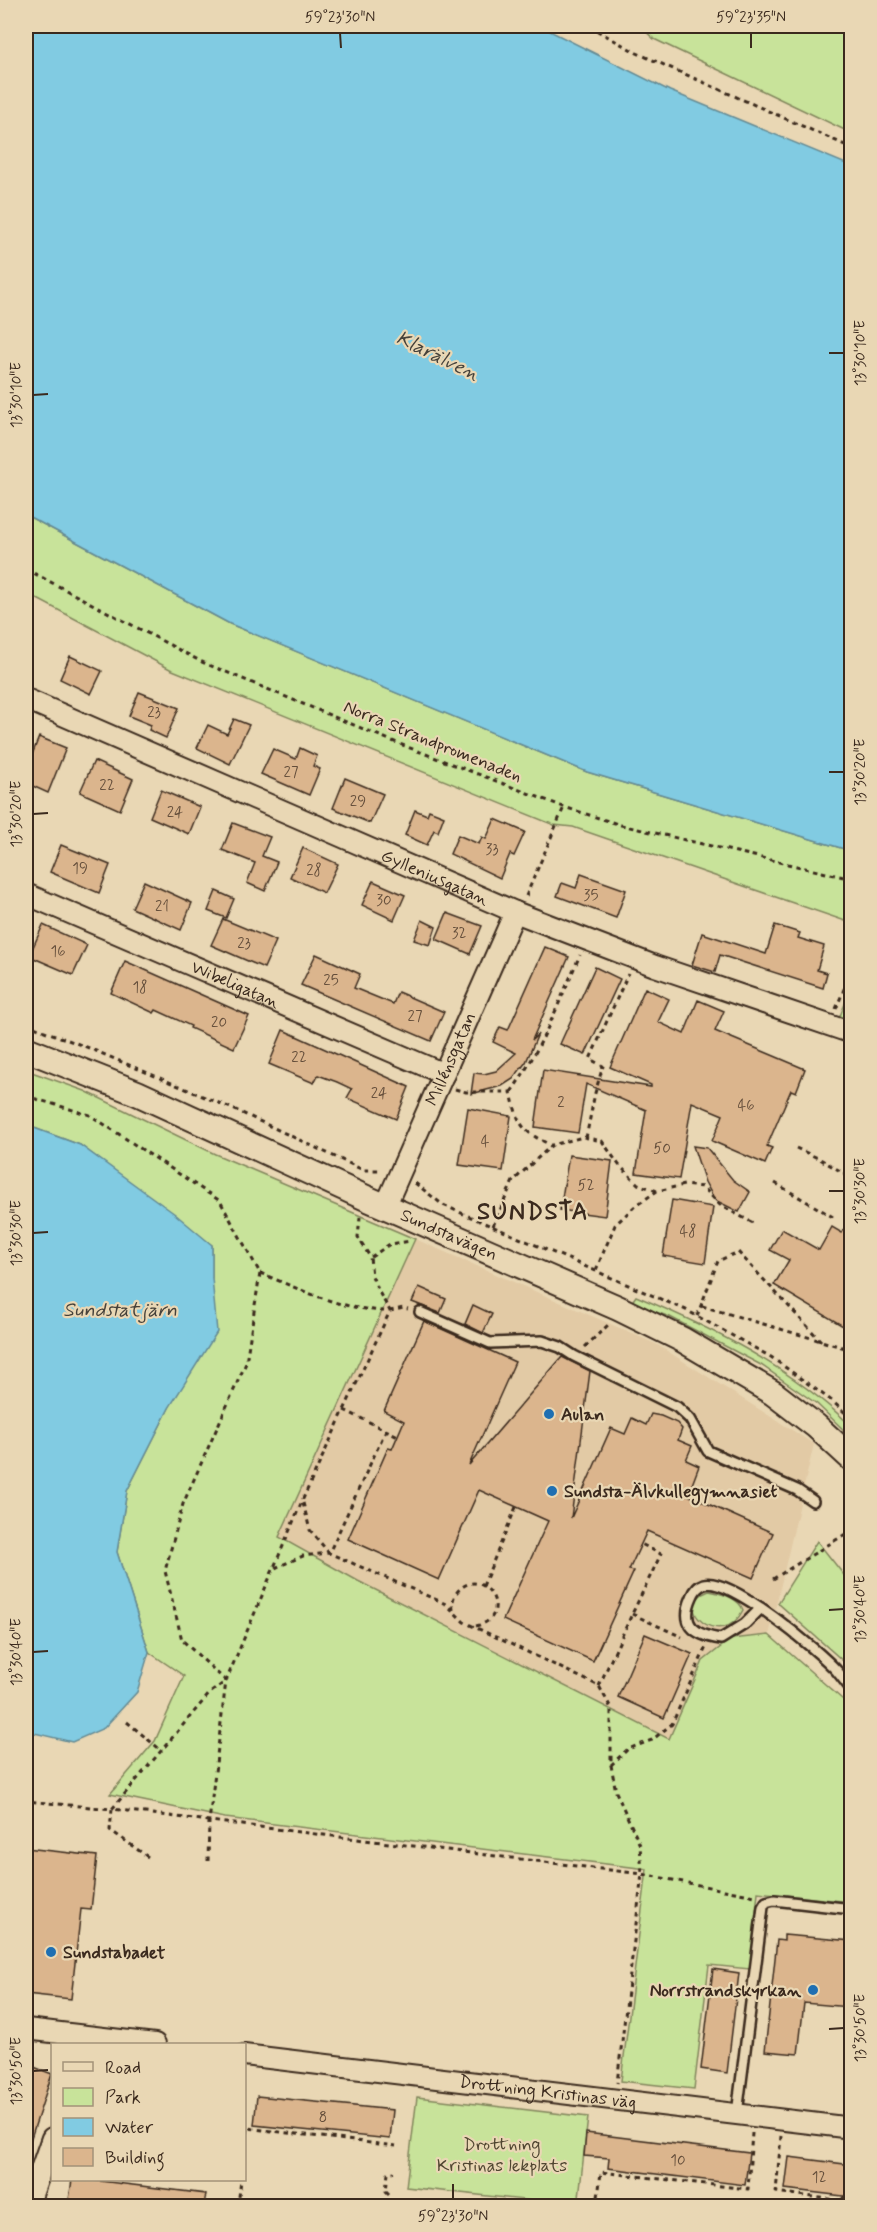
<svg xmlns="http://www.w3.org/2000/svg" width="877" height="2232" viewBox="0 0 877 2232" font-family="Mynerve,sans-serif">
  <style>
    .built { fill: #e2caa5 }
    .green { fill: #c8e39a; stroke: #82865c; stroke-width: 1.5 }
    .water { fill: #81cbe2; stroke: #658b94; stroke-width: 1.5 }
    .building { fill: #dbb58d; stroke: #3b2a1e; stroke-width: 1.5 }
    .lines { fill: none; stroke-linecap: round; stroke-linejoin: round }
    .service-casing { stroke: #3b2a1e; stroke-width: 14 }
    .minor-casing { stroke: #3b2a1e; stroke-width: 24 }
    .tertiary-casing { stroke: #3b2a1e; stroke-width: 28 }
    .path { stroke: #3b2a1e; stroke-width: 3; stroke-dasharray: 4.5 4.5; stroke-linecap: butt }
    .service { stroke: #e9d7b4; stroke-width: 9 }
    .minor { stroke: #e9d7b4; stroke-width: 20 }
    .tertiary { stroke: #e9d7b4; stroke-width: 24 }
    .ticks { fill: none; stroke: #3b2a1e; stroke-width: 2 }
    .poi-dot { fill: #1f6fb2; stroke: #e9d7b4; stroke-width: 2 }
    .labels { text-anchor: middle; stroke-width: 4.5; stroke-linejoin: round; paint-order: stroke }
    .number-label { font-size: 15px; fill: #634d3a }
    .street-label { font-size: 18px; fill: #3b2a1e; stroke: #e9d7b4 }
    .poi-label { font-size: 18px; font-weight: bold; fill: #3b2a1e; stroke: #e9d7b4; text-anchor: start }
    .park-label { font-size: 18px; fill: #504631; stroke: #e9d7b4 }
    .water-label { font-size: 20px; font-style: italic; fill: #46423b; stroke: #e9d7b4 }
    .district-label { font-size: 24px; font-weight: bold; letter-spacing: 1.5px; fill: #3b2a1e; stroke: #e9d7b4 }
    .neatline { fill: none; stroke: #3b2a1e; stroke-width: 2 }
    .ticks-label { font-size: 15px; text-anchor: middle; fill: #3b2a1e }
  </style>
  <rect width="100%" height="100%" fill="#e9d7b4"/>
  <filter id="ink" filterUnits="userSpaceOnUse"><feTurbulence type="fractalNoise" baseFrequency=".0167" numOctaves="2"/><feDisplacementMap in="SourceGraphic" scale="12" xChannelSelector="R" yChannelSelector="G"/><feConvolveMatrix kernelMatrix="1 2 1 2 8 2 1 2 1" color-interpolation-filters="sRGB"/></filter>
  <g filter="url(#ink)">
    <!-- built -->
    <polygon class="built" points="415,1239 656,1344 814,1444 769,1635 731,1639 703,1661 670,1739 358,1581 278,1537"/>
    <!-- green -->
    <g class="green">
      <polygon points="640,26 851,26 851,133 654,39"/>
      <polygon points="26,515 230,624 587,772 851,851 851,923 573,827 554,825 170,669 26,593"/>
      <polygon points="851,989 851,1020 840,1016"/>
      <polygon points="26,1070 85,1091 215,1154 415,1239 279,1537 358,1581 669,1739 703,1661 731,1639 769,1635 850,1706 851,1902 758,1892 750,1969 709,1965 694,2089 621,2081 647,1869 225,1818 110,1794 155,1741 184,1676 149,1652 117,1552 127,1491 169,1408 212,1278 212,1245 80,1145 26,1125"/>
      <path d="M636,1296C714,1329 790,1367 851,1426V1437L817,1404L761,1365L670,1317L631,1303Z"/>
      <polygon points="817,1541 851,1584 851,1668 778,1603"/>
      <path d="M709,1591C720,1593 739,1598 743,1610C722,1653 668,1606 709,1591Z"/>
      <polygon points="417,2097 588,2117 578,2206 406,2187"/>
    </g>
    <!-- water -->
    <g class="water">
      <polygon points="26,26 540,26 670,91 851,166 851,851 587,772 230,624 26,515"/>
      <polygon points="26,1125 80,1145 175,1214 212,1245 212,1278 217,1332 169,1408 127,1491 117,1552 149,1652 137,1692 104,1728 72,1742 26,1731"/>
    </g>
    <!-- building -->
    <g class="building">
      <polygon points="70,656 102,671 91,694 60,679"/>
      <polygon points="139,692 179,708 166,738 149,730 151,725 129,716"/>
      <polygon points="234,719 249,725 230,764 197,748 208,725 227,734"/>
      <polygon points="39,737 66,748 48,793 26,783 26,770"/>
      <polygon points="300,748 317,756 313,766 320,769 309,795 261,774 273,749 296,759"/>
      <polygon points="94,761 133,779 120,810 80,792"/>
      <polygon points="345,778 383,794 370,823 333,808"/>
      <polygon points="161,790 200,807 189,834 150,817"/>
      <polygon points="415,810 427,815 429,810 444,816 438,832 434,830 427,845 405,835"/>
      <polygon points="495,819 525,832 514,856 510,854 500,878 450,854 458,835 479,844 482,837 486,839"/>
      <polygon points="233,823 270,837 262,856 277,862 265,891 247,883 255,863 222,850"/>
      <polygon points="61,845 110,865 99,893 50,872"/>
      <polygon points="303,848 338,864 324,893 290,877"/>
      <polygon points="581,874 626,890 616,918 557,896 562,883 576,888"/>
      <polygon points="144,881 192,903 181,930 132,908"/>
      <polygon points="373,881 405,895 394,920 362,905"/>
      <polygon points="216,891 234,899 226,918 208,911"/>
      <polygon points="447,913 482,926 470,954 436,939"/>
      <polygon points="223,919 276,941 264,968 211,945"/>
      <polygon points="422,920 436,927 430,945 414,940"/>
      <polygon points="43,925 87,945 73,975 29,956"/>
      <polygon points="775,925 800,933 798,938 824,946 817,970 827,973 823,988 720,955 715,972 692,965 702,933 766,954"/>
      <polygon points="545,947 569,957 532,1040 538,1034 526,1062 513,1079 502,1086 471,1094 474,1073 484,1074 496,1071 516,1053 493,1042 500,1027 508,1030"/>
      <polygon points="316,954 360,974 354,988 393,1004 398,992 444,1012 431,1041 301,985"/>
      <polygon points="125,961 249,1016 234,1048 190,1028 191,1026 156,1010 154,1013 111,993"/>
      <polygon points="595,967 620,979 585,1055 560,1044"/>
      <polygon points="645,988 669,999 658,1022 684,1034 698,1000 724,1011 715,1031 805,1069 796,1092 791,1090 767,1146 772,1148 765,1164 712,1141 723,1115 692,1102 679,1179 636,1173 646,1110 586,1084 578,1133 535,1127 543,1070 651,1087 651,1085 610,1067"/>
      <polygon points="283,1030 409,1087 396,1119 347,1098 352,1089 337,1082 318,1075 314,1083 269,1064"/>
      <polygon points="468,1108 511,1116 503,1171 459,1165"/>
      <polygon points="693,1146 707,1148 733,1180 750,1192 739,1212 715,1200 705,1182"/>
      <polygon points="569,1155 612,1161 605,1216 560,1210"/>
      <polygon points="672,1200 713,1207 705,1263 663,1256"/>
      <polygon points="852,1213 852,1310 843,1326 774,1285 789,1260 770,1250 782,1229 819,1250 832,1227 842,1233"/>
      <polygon points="419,1287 446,1299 440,1313 412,1302"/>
      <polygon points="473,1305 492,1314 483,1333 465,1324"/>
      <polygon points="424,1321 515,1362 469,1465 562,1357 590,1371 571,1518 611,1428 625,1434 632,1418 646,1425 651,1414 661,1416 677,1423 682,1429 678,1440 692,1446 686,1460 699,1466 688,1495 773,1533 753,1578 647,1531 629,1570 634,1571 593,1661 503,1620 548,1521 479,1490 439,1580 348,1539 388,1448 392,1449 404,1421 384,1411"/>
      <polygon points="645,1634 692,1654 664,1718 618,1697"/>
      <polygon points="26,1848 97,1856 91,1910 81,1909 71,1999 26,1994"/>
      <polygon points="784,1935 852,1941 852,1983 849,2007 804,2003 798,2054 765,2051 777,1940 784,1941"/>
      <polygon points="713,1969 739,1973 727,2073 701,2069"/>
      <polygon points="26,2064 52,2074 28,2147 26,2147"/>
      <polygon points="257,2096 393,2110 390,2139 254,2125"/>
      <polygon points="586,2133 749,2153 745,2185 608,2168 609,2158 584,2156"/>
      <polygon points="789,2157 852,2165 852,2195 843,2196 785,2189"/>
      <polygon points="72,2180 92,2180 206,2194 204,2206 68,2206"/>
    </g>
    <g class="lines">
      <defs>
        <g id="service">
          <polyline points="420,1312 490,1343 542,1341 560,1347 574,1356 677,1407 690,1419 708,1451 797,1490 813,1501"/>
          <path d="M761,1608L745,1624L721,1639C693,1635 680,1624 692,1597C694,1592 698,1586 704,1584C730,1576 819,1651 837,1671C842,1677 847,1684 852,1690"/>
          <polyline points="737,2114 763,1907 766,1902 774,1900 852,1909"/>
          <polyline points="847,2202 852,2202"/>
        </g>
        <g id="minor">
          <path id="s1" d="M26,699L515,912L655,966L852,1033"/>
          <path id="s2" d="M26,894L444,1074"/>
          <path id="s3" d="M385,1207L515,912"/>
          <polyline points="26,2029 155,2044"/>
          <path id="s4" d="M244,2055L852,2128"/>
          <polyline points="28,2206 52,2138"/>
        </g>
        <g id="tertiary">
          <path id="s5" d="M26,1049L137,1093L366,1198L618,1308L683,1340L773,1393L816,1426L852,1459"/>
        </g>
      </defs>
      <!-- service casing -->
      <use href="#service" class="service-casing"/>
      <!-- minor casing -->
      <use href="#minor" class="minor-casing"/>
      <!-- tertiary casing -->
      <use href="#tertiary" class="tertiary-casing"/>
      <!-- path -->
      <g class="path">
        <polyline points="589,26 637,53 852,148"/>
        <polyline points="26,569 202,662 397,743 564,807 621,825 852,879"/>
        <polyline points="526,896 564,807"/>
        <polyline points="836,1009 852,969"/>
        <polyline points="26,1024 89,1048 240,1112 363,1170 381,1170"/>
        <path d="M455,1089L466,1092H511C518,1125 521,1131 551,1145"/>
        <path d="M511,1092C541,1050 559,1002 580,955"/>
        <polyline points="26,1096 90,1115 220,1201 260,1273 246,1363 183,1504 165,1571 182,1640 226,1681 210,1693 112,1809 26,1801"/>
        <polyline points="586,1138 595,1093 603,1066 590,1059 628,974"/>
        <polyline points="796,1148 820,1159 852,1178"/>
        <polyline points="415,1183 443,1205 686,1310 771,1357 832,1401 852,1419"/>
        <polyline points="775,1183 833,1217"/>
        <polyline points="493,1226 513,1181 552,1145 583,1137 602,1141 619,1165 638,1184 657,1191"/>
        <polyline points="371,1257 390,1244 411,1241"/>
        <polyline points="596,1270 615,1225 634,1207 657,1191 684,1185 703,1187 720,1205 753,1223"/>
        <path d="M260,1273C302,1290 343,1311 390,1311L380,1294L372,1276L370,1257L358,1237L360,1217"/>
        <polyline points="702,1306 852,1350"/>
        <polyline points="697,1316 718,1261 738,1252 821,1341"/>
        <polyline points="585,1347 608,1325"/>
        <polyline points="344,1410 398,1436"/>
        <polyline points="303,1503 310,1530 329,1553 386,1430"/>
        <polyline points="275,1568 303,1556 329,1553 446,1604 464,1622 599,1686 611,1708 611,1765 628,1749 652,1740 672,1724 706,1647"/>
        <polyline points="773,1579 852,1530"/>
        <polyline points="483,1586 516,1507"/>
        <path d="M453,1610C452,1602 453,1595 460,1589C485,1566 516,1617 476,1626"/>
        <polyline points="632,1614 682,1637"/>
        <polyline points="599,1686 632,1614 661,1554 641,1544"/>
        <polyline points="127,1722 162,1751"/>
        <polyline points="611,1765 616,1792 640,1845 642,1874 617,2083"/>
        <polyline points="148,1857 110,1830 112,1809 642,1874 755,1896"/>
        <polyline points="208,1861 209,1822 226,1681 302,1501 390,1311 404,1308 408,1309"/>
        <polyline points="781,2136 776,2192 836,2200"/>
        <polyline points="244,2152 247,2128 396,2146"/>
        <polyline points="389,2194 386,2191 388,2173 394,2172"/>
        <polyline points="239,2197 241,2180"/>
        <polyline points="597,2206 601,2172 748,2189 752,2133"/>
      </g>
      <!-- service -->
      <use href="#service" class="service"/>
      <!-- minor -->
      <use href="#minor" class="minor"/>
      <!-- tertiary -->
      <use href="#tertiary" class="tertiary"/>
    </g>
  </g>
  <!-- ticks -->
  <path class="ticks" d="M340,33L341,48M751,33V48M829,353H844M33,395L48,394M829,772H844M33,814L48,813M829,1191H844M33,1233L48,1232M829,1610L844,1609M33,1652L48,1651M829,2029L844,2028M33,2071L48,2070M453,2184V2199"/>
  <!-- markers -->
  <g class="poi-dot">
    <circle cx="549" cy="1414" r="6"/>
    <circle cx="552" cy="1491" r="6"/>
    <circle cx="51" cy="1952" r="6"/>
    <circle cx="813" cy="1990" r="6"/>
  </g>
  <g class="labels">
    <!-- number labels -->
    <g class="number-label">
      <text x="154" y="717">23</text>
      <text x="291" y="777">27</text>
      <text x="107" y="790">22</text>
      <text x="358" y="806">29</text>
      <text x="175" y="817">24</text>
      <text x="492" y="854">33</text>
      <text x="80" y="873">19</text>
      <text x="314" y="875">28</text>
      <text x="591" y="900">35</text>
      <text x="384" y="905">30</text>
      <text x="162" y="911">21</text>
      <text x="459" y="938">32</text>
      <text x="244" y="948">23</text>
      <text x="58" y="956">16</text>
      <text x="331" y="985">25</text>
      <text x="140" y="992">18</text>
      <text x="415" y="1021">27</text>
      <text x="219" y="1027">20</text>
      <text x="299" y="1062">22</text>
      <text x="379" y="1098">24</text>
      <text x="561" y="1107">2</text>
      <text x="746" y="1110">46</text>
      <text x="485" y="1146">4</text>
      <text x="662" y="1153">50</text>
      <text x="586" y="1190">52</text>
      <text x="688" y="1236">48</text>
      <text x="323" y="2122">8</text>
      <text x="678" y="2165">10</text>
      <text x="819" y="2182">12</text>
    </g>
    <!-- street labels -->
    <g class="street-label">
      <text transform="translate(433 741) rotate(22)" y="6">Norra Strandpromenaden</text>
      <text dy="6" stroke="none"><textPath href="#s1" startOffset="446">Gylleniusgatan</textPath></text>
      <text dy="6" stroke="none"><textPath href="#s2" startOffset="228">Wibeligatan</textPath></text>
      <text dy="6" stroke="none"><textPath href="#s3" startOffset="162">Millénsgatan</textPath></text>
      <text dy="6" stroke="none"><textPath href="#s5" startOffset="462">Sundstavägen</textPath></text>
      <text dy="6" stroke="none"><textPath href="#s4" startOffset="306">Drottning Kristinas väg</textPath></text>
    </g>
    <!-- poi labels -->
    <g class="poi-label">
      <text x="561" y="1420">Aulan</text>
      <text x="564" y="1497">Sundsta-Älvkullegymnasiet</text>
      <text x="63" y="1958">Sundstabadet</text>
      <text x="801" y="1996" text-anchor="end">Norrstrandskyrkan</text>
    </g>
    <!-- park labels -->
    <g class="park-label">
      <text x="502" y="2150">Drottning<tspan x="502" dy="21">Kristinas lekplats</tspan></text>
    </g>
    <!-- water labels -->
    <g class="water-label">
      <text transform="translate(438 355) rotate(26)" y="7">Klarälven</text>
      <text x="120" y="1316">Sundstatjärn</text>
    </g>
    <!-- district labels -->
    <g class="district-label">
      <text x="533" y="1219">SUNDSTA</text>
    </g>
  </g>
  <!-- margin -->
  <rect width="877" height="2232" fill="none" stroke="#e9d7b4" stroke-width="66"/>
  <!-- legend -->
  <rect x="51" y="2043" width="195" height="138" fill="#e9d7b4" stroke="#a39278" stroke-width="1.5"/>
  <rect x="63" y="2062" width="30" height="9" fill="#e9d7b4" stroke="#a39278" stroke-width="1.5"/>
  <text x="105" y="2073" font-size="18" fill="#3b2a1e">Road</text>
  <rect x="63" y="2088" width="30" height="18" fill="#c8e39a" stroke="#a39278" stroke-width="1.5"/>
  <text x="105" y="2103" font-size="18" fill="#3b2a1e">Park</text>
  <rect x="63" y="2118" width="30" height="18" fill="#81cbe2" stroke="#a39278" stroke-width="1.5"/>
  <text x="105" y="2133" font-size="18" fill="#3b2a1e">Water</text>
  <rect x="63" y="2148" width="30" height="18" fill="#dbb58d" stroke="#a39278" stroke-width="1.5"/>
  <text x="105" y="2163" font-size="18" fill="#3b2a1e">Building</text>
  <rect x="33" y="33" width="811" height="2166" class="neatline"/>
  <g class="ticks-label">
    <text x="340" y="22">59°23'30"N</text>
    <text x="751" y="22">59°23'35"N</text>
    <text transform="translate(860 353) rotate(-90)" y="5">13°30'10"E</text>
    <text transform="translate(16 395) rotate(-90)" y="5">13°30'10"E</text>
    <text transform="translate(860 772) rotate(-90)" y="5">13°30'20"E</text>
    <text transform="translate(16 814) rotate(-90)" y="5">13°30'20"E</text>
    <text transform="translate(860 1191) rotate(-90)" y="5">13°30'30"E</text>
    <text transform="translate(16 1233) rotate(-90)" y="5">13°30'30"E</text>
    <text transform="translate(860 1609) rotate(-90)" y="5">13°30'40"E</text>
    <text transform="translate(16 1652) rotate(-90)" y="5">13°30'40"E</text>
    <text transform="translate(860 2028) rotate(-90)" y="5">13°30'50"E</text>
    <text transform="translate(16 2071) rotate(-90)" y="5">13°30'50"E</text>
    <text x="453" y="2221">59°23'30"N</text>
  </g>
</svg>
